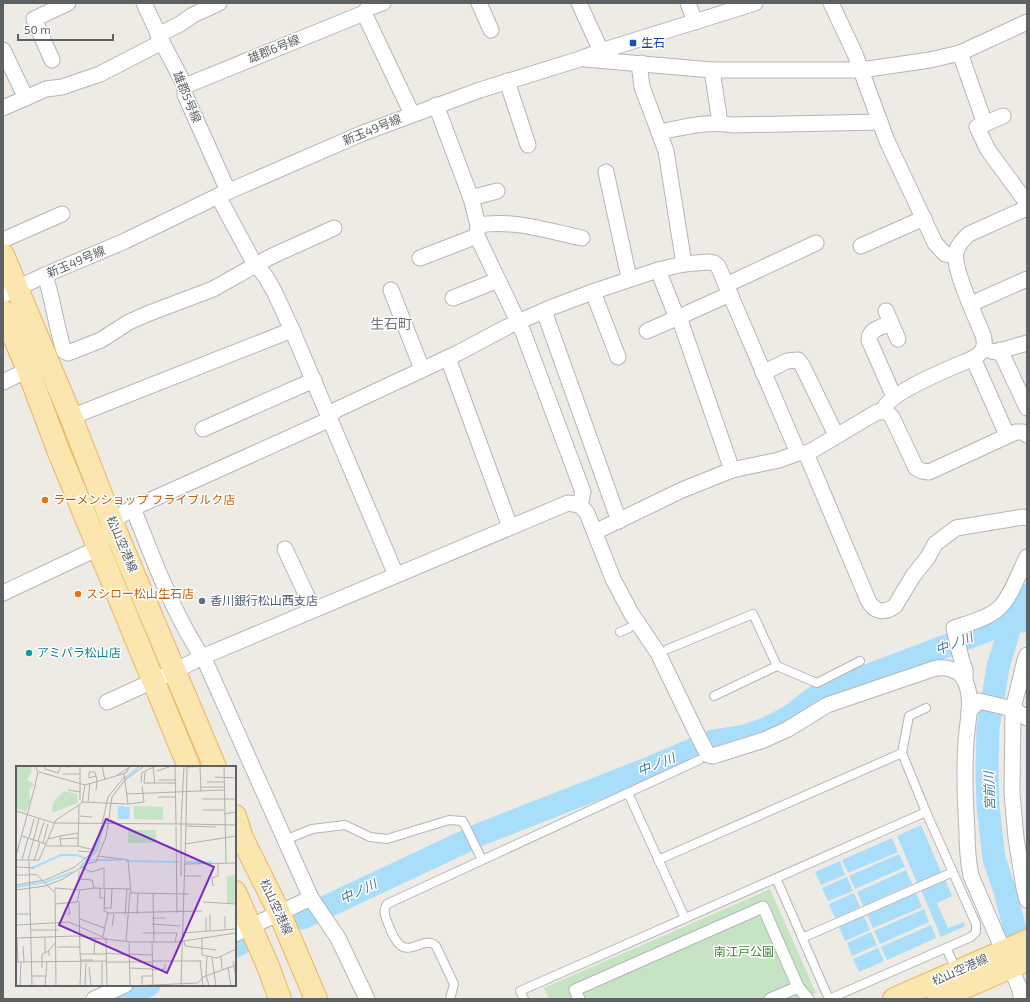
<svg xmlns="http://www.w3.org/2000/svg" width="1030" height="1002" viewBox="0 0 1030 1002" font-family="'Exo 2','Noto Sans JP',sans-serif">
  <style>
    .green { fill: #c6e4c3 }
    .water { fill: #a9defa }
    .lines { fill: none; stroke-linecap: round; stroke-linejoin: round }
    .river { stroke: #a9defa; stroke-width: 23 }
    .service-casing { stroke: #b2b5b9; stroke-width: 10 }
    .pedestrian-casing { stroke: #b2b5b9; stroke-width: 13 }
    .minor-casing { stroke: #b2b5b9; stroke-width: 17 }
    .primary-casing { stroke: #e9b663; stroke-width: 24 }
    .service { stroke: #fff; stroke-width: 8 }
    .pedestrian { stroke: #fff; stroke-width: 11 }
    .minor { stroke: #fff; stroke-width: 15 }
    .primary { stroke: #fae6ae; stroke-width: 22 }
    .transit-dot { fill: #1a4fb4; stroke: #fff; stroke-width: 1.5 }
    .food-dot { fill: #e8710a; stroke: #fff; stroke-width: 1.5 }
    .service-dot { fill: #5c6f8a; stroke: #fff; stroke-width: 1.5 }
    .culture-dot { fill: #0f9aa8; stroke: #fff; stroke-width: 1.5 }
    .labels { text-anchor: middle; stroke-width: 3; stroke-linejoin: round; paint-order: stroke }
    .transit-label { font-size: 12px; fill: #164399; stroke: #fff; text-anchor: start }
    .street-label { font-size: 12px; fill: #5c6164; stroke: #fff }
    .food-label { font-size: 12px; fill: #c56008; stroke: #fff; text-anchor: start }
    .service-label { font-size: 12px; fill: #4e5e75; stroke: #fff; text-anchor: start }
    .culture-label { font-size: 12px; fill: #0d838f; stroke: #fff; text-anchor: start }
    .park-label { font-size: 12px; fill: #3f843b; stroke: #fff }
    .water-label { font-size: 13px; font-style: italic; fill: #437ba2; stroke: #fff }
    .quarter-label { font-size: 14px; fill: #6d7376; stroke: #fff }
    .inset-river { fill: none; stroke: #a9defa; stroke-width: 2 }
    .inset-road { fill: none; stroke: #b0b0ad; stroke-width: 1 }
    .view { fill: #7b2cbf; fill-opacity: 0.15; stroke: #7b2cbf; stroke-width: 2 }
    .inset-edge { fill: none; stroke: #5c6164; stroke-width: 2 }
  </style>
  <rect width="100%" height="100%" fill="#eeebe5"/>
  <!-- green -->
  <polygon class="green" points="770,889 816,993 803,999 549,999 544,988"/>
  <!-- water -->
  <g class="water">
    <polygon points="921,825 941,872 917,883 897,836"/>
    <polygon points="892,838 898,852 848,873 842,860"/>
    <polygon points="899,854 905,867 855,889 849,876"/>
    <polygon points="840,861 845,875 821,885 815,872"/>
    <polygon points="906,870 912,884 863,906 857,892"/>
    <polygon points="847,877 853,891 828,901 822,888"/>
    <polygon points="945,879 952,896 937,903 948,928 964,922 965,926 941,937 921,890"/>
    <polygon points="854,893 860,907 835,918 829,904"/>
    <polygon points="916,893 922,907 873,928 867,915"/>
    <polygon points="924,909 929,922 880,944 874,931"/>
    <polygon points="864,916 870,930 845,941 839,927"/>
    <polygon points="931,925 936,938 887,960 881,947"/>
    <polygon points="871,932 877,945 852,956 847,943"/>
    <polygon points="878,948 884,961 859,972 853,959"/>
  </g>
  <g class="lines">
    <!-- river -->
    <g class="river">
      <polyline points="1027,595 1012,621 998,667 988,728 987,770 988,807 994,859 1005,891 1014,926 1027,958"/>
      <polyline points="302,918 481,834 642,771 713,741 745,736 767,728 789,717 811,700 822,693 1012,621 1027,621"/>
      <polyline points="235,946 240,944"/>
      <polyline points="118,999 149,985"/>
    </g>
    <defs>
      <g id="service">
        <polyline points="620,632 629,628"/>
        <polyline points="668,649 753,614 777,666 817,683 860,661"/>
        <polyline points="714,696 777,666"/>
        <polyline points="926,708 909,716 902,753 926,812"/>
        <polyline points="628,793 685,918"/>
        <polyline points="285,840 312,829 345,825 370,837 387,839 449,820 463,821 482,860"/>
        <polyline points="658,860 902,753"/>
        <polyline points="776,878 829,999"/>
        <polyline points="802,938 953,872"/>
        <polyline points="946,948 957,971"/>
        <path d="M450,999L454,984L436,946C425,935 410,956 399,944C393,938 390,929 387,921C384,915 383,910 387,904L699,760"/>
        <polyline points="524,999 520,991 926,812 976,924 976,932 971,937 829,999"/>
      </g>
      <g id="pedestrian">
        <polyline points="798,987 808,999"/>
        <polyline points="579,999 575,990 763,907 798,987 770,999"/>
      </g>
      <g id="minor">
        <polyline points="144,3 162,42 185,86 185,95 228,191"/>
        <polyline points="383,3 368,8 364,13 412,114"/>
        <polyline points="479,3 491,30"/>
        <polyline points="579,3 601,51"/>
        <polyline points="688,3 695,22"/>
        <polyline points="831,3 855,54 887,141 935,243 945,254 955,256"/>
        <polyline points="158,35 180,24 193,15 219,3"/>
        <polyline points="3,50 26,98"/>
        <polyline points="960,53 985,124"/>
        <polyline points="585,59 712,70 861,70 930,60 960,53 1027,22"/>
        <polyline points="52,60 34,19 68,3"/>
        <polyline points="641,63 640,71 642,87 666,151 684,264"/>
        <polyline points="712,70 720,123"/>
        <polyline points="507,81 528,145"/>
        <polyline points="185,86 364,13"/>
        <polyline points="436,105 471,198 478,225 477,236 523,332 583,492 580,505"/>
        <polyline points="3,108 46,89 62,87 100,74 162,42"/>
        <polyline points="1003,116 977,127 988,150 1027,203"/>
        <path d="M659,132C683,128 707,120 732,125L880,122"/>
        <polyline points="606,172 629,278"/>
        <polyline points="218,196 253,261 266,277 275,293 292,330 396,575"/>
        <polyline points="471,198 497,191"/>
        <path d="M478,225C513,219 548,231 582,238"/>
        <polyline points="3,240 62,214"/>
        <polyline points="861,246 924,218"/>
        <polyline points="420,258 477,236"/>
        <polyline points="658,270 677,318"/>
        <path d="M45,275C53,300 56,326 64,351L68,353L101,340L129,322L147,314L213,289L270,257L334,228"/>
        <polyline points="726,285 816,243"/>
        <polyline points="391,290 422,369"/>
        <polyline points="593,292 618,357"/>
        <polyline points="730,294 679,317 732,470"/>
        <polyline points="3,295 45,275 125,241 218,196 363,133 480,90 580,59 601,51 755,3"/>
        <polyline points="453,298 498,280"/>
        <polyline points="971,304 1027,279"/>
        <polyline points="544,311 619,521"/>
        <polyline points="886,311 898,339"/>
        <path d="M891,323C882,327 869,329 869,340L894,397"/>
        <polyline points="647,331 679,317"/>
        <polyline points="1000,350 1027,408"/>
        <polyline points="991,351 996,352 1027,343"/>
        <polyline points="448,358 510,527"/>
        <polyline points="973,358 1007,435"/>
        <polyline points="763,373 787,361 798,360 802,365 836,435"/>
        <polyline points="3,382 28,370"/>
        <path d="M883,411C887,392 956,366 976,357C984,350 986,345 983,335C976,318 952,267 956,252C958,245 963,239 969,234L1027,208"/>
        <polyline points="71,417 292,330"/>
        <polyline points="203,429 314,380"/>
        <path d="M806,453L868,600C874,612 884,614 895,606L913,576L928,557L935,544L956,528L1023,517L1027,518"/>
        <path d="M133,508C154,561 174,616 206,663L311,898L338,938L367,999"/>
        <path d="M595,532L682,490L732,470L779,460L798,453H806L813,450L877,412C884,411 887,412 892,417L916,468L922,471L929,472L1016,432H1023L1027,435"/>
        <polyline points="285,549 313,609"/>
        <polyline points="3,593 90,552 98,544 120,516 133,508 324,422 336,410 458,353 507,327 550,308 595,291 658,270 684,264 708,262 714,263 718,266 798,453"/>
        <polyline points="1027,655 1025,660 1013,709 1012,794 1016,838 1024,888 1027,900"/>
        <path d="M965,680V670L961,658L954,628C969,623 986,619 998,609C1011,598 1019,572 1027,557"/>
        <path d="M107,702L175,671L202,657L568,503L580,505L587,513L613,579L631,613L658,653L698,736L708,755L713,756L764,740L788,729L827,705L933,669C945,666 960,669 965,681C974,700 967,722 966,742C964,771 965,801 967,831C967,846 968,861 971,876L1019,987L1022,999"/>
        <polyline points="969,711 979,701 1013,709 1027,718"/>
        <polyline points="235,934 311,898"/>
        <polyline points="94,999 125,985"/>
      </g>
      <g id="primary">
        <polyline points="3,255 71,417 113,525 215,767"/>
        <polyline points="3,311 28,370 58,450 189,767"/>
        <polyline points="235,816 242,838 279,912 316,999"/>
        <polyline points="235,892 268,966 280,999"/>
        <polyline points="894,999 1027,941"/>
        <polyline points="938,999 1027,960"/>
      </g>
    </defs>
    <!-- service casing -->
    <use href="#service" class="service-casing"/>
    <!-- pedestrian casing -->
    <use href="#pedestrian" class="pedestrian-casing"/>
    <!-- minor casing -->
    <use href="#minor" class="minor-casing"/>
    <!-- primary casing -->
    <use href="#primary" class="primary-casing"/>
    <!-- service -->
    <use href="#service" class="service"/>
    <!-- pedestrian -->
    <use href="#pedestrian" class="pedestrian"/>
    <!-- minor -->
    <use href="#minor" class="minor"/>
    <!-- primary -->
    <use href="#primary" class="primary"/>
  </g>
  <!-- markers -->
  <rect class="transit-dot" x="629" y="39" width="8" height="8" rx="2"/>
  <g class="food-dot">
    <circle cx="45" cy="500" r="4"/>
    <circle cx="78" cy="594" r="4"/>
  </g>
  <circle class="service-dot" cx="202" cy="601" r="4"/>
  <circle class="culture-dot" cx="29" cy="653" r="4"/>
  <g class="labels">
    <!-- transit labels -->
    <g class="transit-label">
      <text x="641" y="47">生石</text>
    </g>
    <!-- street labels -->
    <g class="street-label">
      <text transform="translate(274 49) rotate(-22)" y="4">雄郡6号線</text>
      <text transform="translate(187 97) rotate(68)" y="4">雄郡5号線</text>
      <text transform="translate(372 130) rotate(-22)" y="4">新玉49号線</text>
      <text transform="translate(76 262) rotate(-23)" y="4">新玉49号線</text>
      <text transform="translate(122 544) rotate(67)" y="4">松山空港線</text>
      <text transform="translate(276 907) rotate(65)" y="4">松山空港線</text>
      <text transform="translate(960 970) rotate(-24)" y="4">松山空港線</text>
    </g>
    <!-- food labels -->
    <g class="food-label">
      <text x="53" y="504">ラーメンショップ フライブルク店</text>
      <text x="86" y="598">スシロー松山生石店</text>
    </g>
    <!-- service labels -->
    <g class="service-label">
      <text x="210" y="605">香川銀行松山西支店</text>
    </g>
    <!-- culture labels -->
    <g class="culture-label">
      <text x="37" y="657">アミパラ松山店</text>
    </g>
    <!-- park labels -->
    <g class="park-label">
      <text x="744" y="956">南江戸公園</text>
    </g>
    <!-- water labels -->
    <g class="water-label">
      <text transform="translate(954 643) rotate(-21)" y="5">中ノ川</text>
      <text transform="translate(656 764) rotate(-22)" y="5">中ノ川</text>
      <text transform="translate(989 791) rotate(-92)" y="5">宮前川</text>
      <text transform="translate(358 891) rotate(-25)" y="5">中ノ川</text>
    </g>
    <!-- quarter labels -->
    <g class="quarter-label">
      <text x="391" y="329">生石町</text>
    </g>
  </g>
  <!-- overview -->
  <g transform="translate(16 766)">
    <rect width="220" height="220" fill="#eeebe5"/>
    <path d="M0,0H14L16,5L11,14L18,18L13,24L14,37L9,46L0,42ZM48,25L61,28L62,37L36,47L37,36ZM118,40L147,41V54L118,53ZM112,64H140V77H112ZM220,109V137H211V110Z" fill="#c6e4c3"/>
    <path d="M102,40L114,41L113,53H102Z" fill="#a9defa"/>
    <path class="inset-river" d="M109,12L124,0M110,95L163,96M170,96H196M64,101L81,84L88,56M16,102L45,89H61L74,94H105M0,121L30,116L57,106"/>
    <path class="inset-road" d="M29,0V3L42,7L45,0M86,0L89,14M128,0L109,14L96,31L90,71L82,90L112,94L115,127L173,128M140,0L129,5L128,17H160M159,0L160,58M171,0L170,58L220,59M208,0L210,97M50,1L62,0M137,1L139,17M171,1L200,0M184,1L185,25M141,5L156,0M23,6L69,19M47,8H63M100,10L114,1M199,11L220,12M142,14H160M125,16L126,6H128M191,16H208M184,21H208M52,24L64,26M80,24L81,15L80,10L79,6H73V12L80,10M110,28L208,24M142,31H160M186,33H220M64,34V0M66,36L112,38L108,8M72,36L74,17M112,38L128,36L126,20M187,44H208M0,45L38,57L170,58L165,220M208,48L220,46M64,50L76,51M86,58L92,31L109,10M165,58L168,0M160,60L161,147M170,60L200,61M6,70L30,78M13,72L18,53M32,73L44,70M44,73L62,72M22,75L28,56M27,77L32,58M169,78L220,70M30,80H62L78,84M45,80L44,70L62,67M62,80L63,40M62,85L76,86M0,90L19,20L22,6L19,0M0,94H23L40,54L66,37L69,19L110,7L114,0M6,94L12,72M12,94L23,53M13,95L16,220M18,95L24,76M220,95V80M168,98L220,97M0,101L18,102M65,101L75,106L88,102V121M63,105V113L76,114L78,122L114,123M14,108L21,109L38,126M0,109H14M165,110V58M168,110H185M0,119L29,114L59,101L78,85L86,59M197,120L196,112L202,110V97M84,122V132H88M89,122L88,145L93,147L186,145M0,124L29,120L45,114L73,97L80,96L82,90M137,128L138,176M63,135L64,188M187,136L220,138M39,138L61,136L64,124L78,122M88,142H95L96,123M0,148H15M51,148H54L52,137M121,148L122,127M109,149L111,123M136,152H150M64,153L88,162M136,158L164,160M0,159L53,156L91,173M96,160L98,148M209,163V150M15,164H43M190,165V151M194,165V148M127,167H161L159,176M166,167L220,163M87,170L92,147M29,171V187M0,172L60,170L116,176H161L220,167M1,172L2,196M186,172V189L201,192L220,183M110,175L114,126M168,175L169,180L200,184M113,176L114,220M136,176L137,220M7,180L8,196M41,181H64M91,187L113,189M78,188L79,172M114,188L136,189M33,190V184L40,176M191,190L190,209L193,220M205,190L206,203M196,192L200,220M64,194H77M136,195H186M184,195L187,220M217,195L220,212M0,196L91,195M65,196L64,188H91M86,196V220M91,196H114M114,196H136M73,201L75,219M212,201L215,220M26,202V188L33,185M114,202L136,203M136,204L149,203V198M16,210H29M64,219L65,196M69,219L70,197M137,219L182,217L187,211L220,199M4,220L5,196M29,220L31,196M40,220L39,122L64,124M50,220H91L90,173M116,220L137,219M126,220V210H137"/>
    <path class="view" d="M90,53L198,101L151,207L43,159Z"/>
    <rect width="220" height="220" class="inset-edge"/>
  </g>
  <!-- border -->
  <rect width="1030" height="1002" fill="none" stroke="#5c6164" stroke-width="8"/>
  <!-- scale -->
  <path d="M18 34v6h95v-6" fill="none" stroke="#5c6164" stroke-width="2"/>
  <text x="24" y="34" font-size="12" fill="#5c6164" stroke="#ffffff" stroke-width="3" paint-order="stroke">50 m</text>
</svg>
